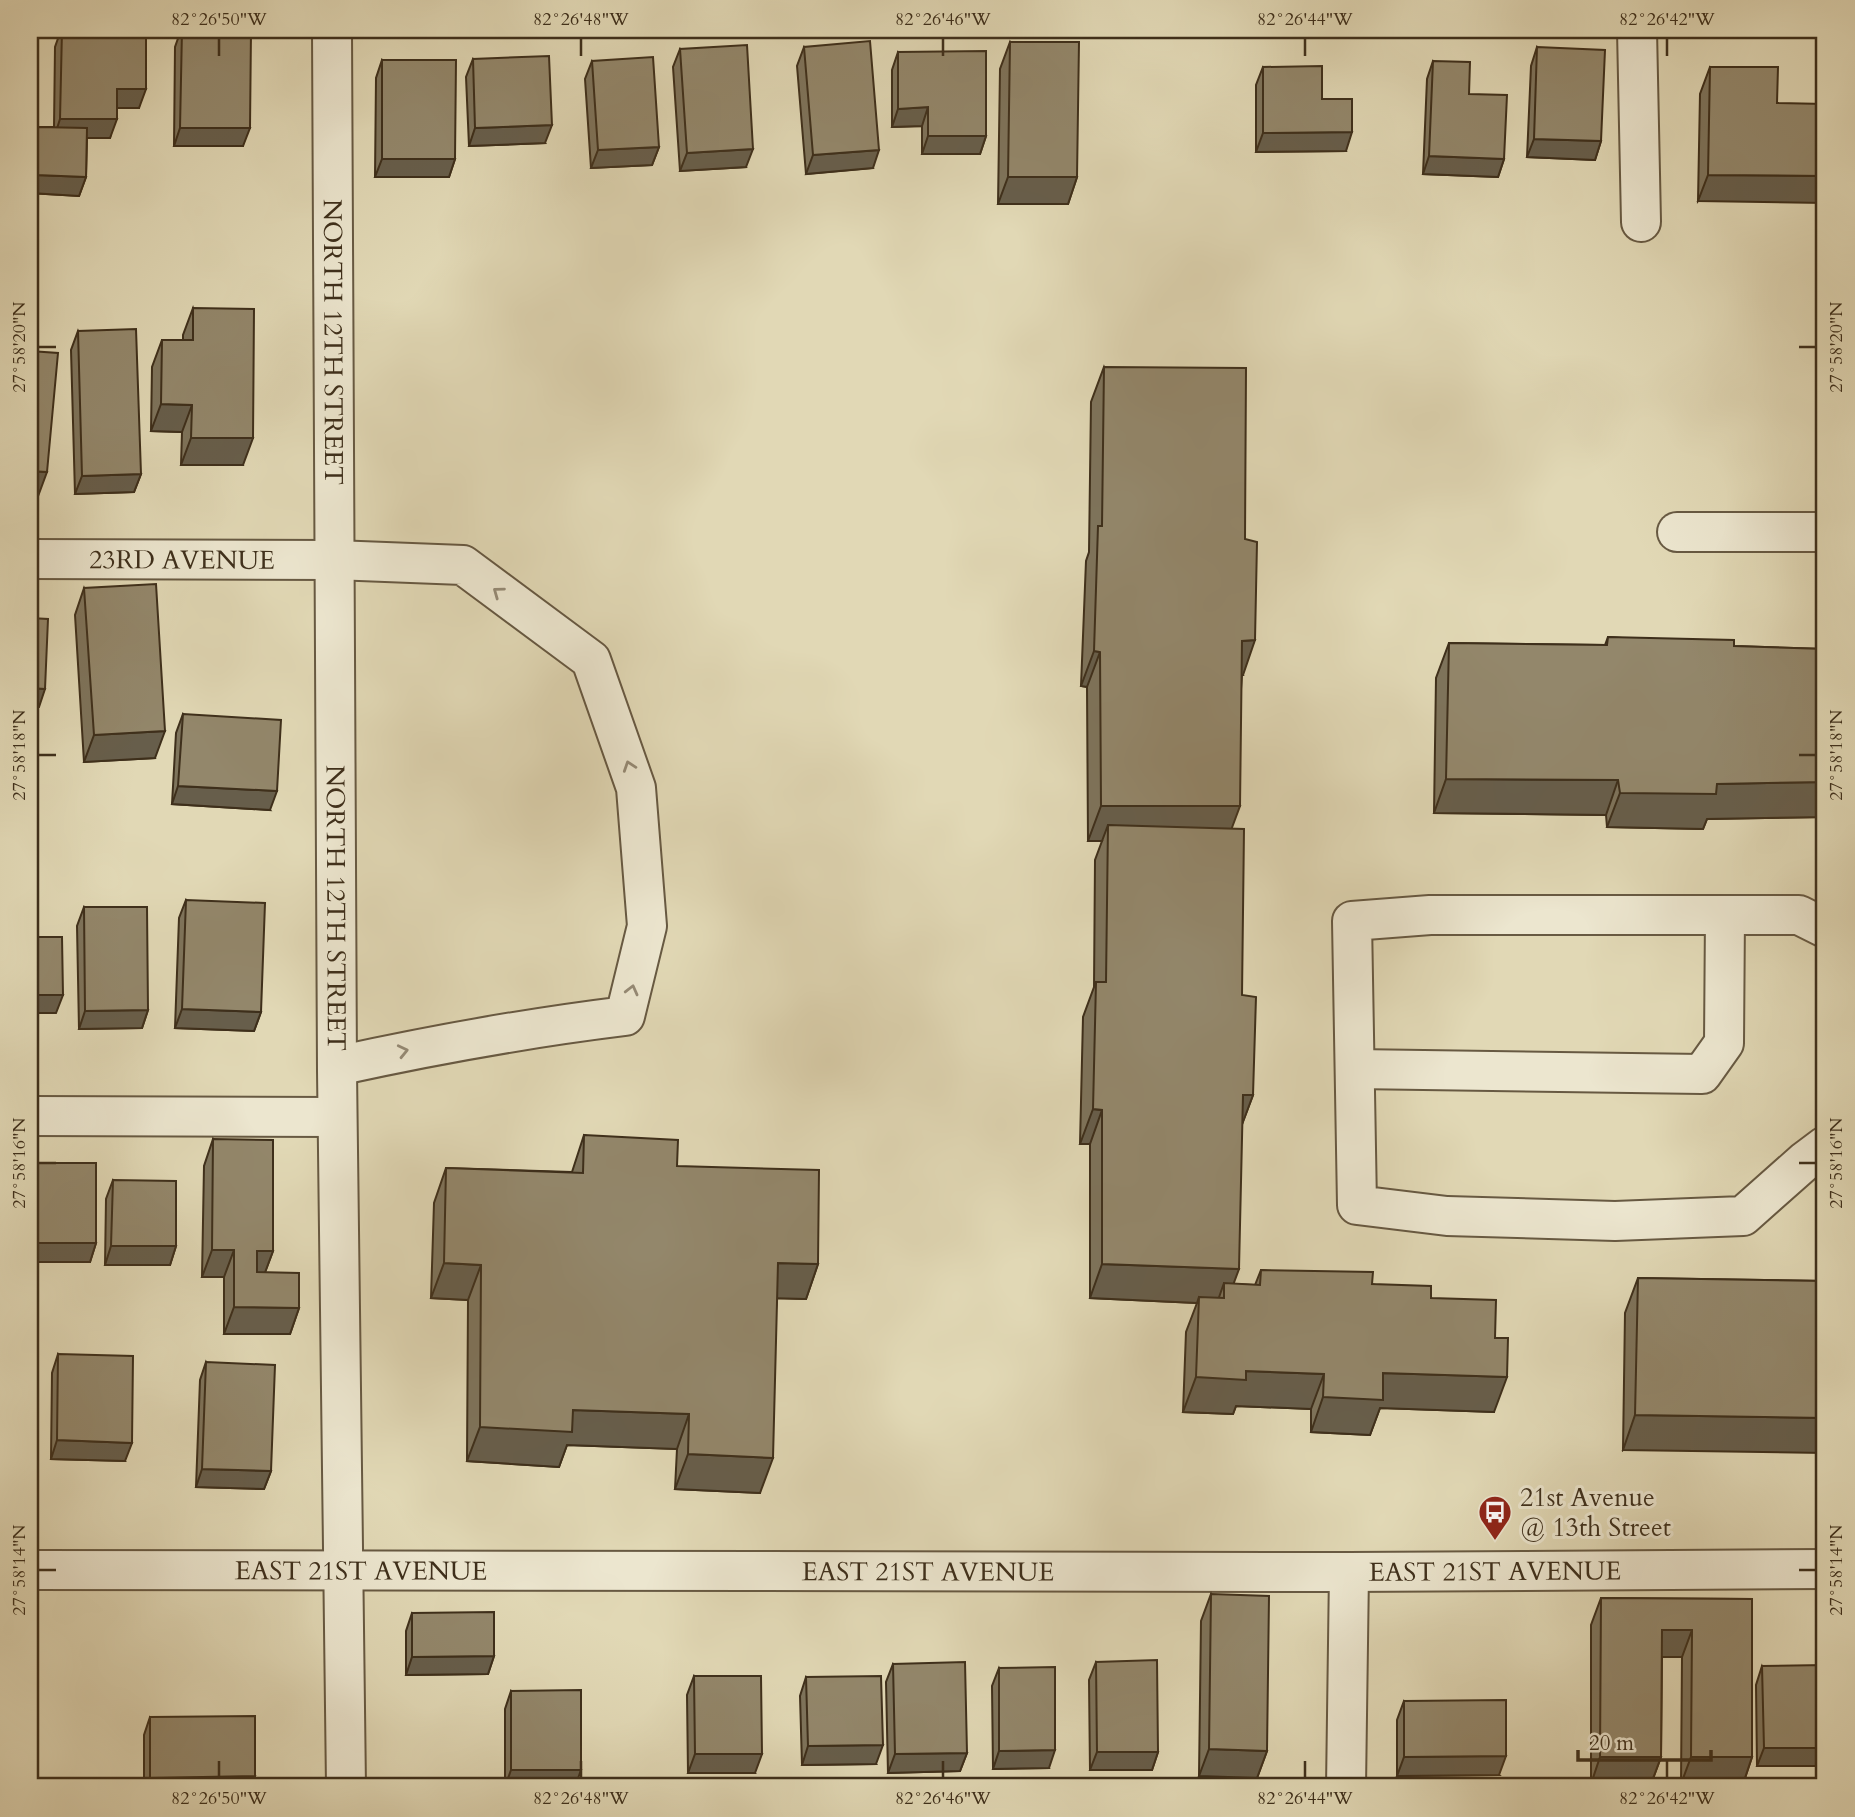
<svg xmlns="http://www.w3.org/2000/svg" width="1855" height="1817" viewBox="0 0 1855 1817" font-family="Cardo,serif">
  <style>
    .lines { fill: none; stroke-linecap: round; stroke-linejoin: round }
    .minor-casing { stroke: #675942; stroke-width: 42 }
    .minor { stroke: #ece6cf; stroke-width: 38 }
    .wall { fill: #7e745c; stroke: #3e2f1b; stroke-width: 2 }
    .shaded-wall { fill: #675e4b; stroke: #3e2f1b; stroke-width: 2 }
    .building { fill: #93876b; stroke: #3e2f1b; stroke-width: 2 }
    .oneway { stroke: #958a75 }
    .ticks { fill: none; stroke: #3e2f1b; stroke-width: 2.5 }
    .labels { text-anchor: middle; stroke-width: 6; stroke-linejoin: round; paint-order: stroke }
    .street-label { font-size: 26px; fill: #3e2f1b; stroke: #ece6cf }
    .poi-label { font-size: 26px; fill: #3e2f1b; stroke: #ece6cf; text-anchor: start }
    .neatline { fill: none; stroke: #3e2f1b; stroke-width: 2.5 }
    .ticks-label { font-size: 18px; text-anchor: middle; fill: #3e2f1b }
  </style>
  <rect width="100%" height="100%" fill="#e1d8b5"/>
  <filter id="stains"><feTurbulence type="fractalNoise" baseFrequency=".00286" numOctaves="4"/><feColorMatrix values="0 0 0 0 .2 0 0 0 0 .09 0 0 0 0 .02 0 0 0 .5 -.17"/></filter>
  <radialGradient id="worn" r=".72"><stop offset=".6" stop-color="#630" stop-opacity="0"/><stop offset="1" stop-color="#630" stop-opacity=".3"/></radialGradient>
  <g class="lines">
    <defs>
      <g id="minor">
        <path id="s1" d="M332,30L337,1071L346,1787"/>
        <polyline points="1637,30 1641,222"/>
        <polyline points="1677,532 1825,532"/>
        <path id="s2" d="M30,559L334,560L463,565L591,660L636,788L647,926L625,1016C527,1028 433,1045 337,1066"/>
        <polyline points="1825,928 1799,915 1430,915 1352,921 1357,1205 1447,1216 1615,1221 1743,1216 1805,1161 1825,1146"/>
        <polyline points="1355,1069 1702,1074 1724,1043 1725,915"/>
        <polyline points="30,1116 337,1117"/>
        <path id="s3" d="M30,1570L1349,1572L1825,1569"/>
        <polyline points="1346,1787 1349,1572"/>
      </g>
    </defs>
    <!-- minor casing -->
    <use href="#minor" class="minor-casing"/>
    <!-- minor -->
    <use href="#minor" class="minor"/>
  </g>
  <!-- wall -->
  <g class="wall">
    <polygon points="61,30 146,30 139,108 117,108 110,138 87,138 86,177 79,196 30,193 32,145 38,127 54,127 55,47"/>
    <polygon points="181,30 251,30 243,146 174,146 175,47"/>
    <polygon points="1010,42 1077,177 1068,204 998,204 1000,69"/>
    <polygon points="804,47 873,168 806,174 797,66"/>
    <polygon points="1537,47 1601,141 1595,160 1527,157 1531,66"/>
    <polygon points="680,49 746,167 680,171 673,67"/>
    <polygon points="898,52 986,136 980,154 922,154 922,126 892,127 892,70"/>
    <polygon points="473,59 545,143 469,146 466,77"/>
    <polygon points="382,60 455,159 449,177 375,177 376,78"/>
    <polygon points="592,61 659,147 652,165 591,168 585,79"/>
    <polygon points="1433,61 1469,94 1504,159 1498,177 1423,174 1427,79"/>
    <polygon points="1263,67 1322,99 1346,151 1256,152 1256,85"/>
    <polygon points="1710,67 1777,103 1698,201 1700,94"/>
    <polygon points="193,308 243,465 181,465 182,432 151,431 152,367 162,340 183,340 183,335"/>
    <polygon points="78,331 141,474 134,492 75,494 71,350"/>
    <polygon points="1104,367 1243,675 1242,675 1231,829 1242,995 1253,1095 1242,1124 1233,1284 1255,1285 1261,1270 1372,1284 1431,1298 1495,1338 1494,1412 1380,1408 1370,1435 1311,1432 1311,1409 1236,1406 1233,1414 1183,1412 1186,1332 1197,1303 1090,1298 1090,1144 1080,1144 1083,1017 1094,987 1095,860 1102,841 1088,841 1087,687 1081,686 1086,561 1089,552 1091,402"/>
    <polygon points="84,588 155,758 84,762 75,615"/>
    <polygon points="1608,637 1734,646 1825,649 1825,817 1707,819 1703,829 1607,827 1606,815 1434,813 1436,678 1449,643 1605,645"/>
    <polygon points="183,714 270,810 172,804 176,733"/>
    <polygon points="186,900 261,1012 254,1031 175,1028 179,918"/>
    <polygon points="84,907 148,1010 142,1028 79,1029 77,926"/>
    <polygon points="584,1135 677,1166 818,1264 806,1299 777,1298 760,1493 675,1489 677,1449 567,1445 559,1467 467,1461 468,1300 431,1298 434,1203 446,1168 572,1172"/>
    <polygon points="213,1139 273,1251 265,1272 299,1308 290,1334 224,1334 224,1277 202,1277 204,1166"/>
    <polygon points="34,1163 96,1243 90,1262 30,1262 30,1175"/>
    <polygon points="113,1180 176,1246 170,1265 105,1265 106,1199"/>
    <polygon points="1638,1278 1825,1281 1623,1450 1625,1313"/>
    <polygon points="58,1354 125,1461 51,1459 52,1373"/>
    <polygon points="206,1362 271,1471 264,1489 196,1487 200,1380"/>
    <polygon points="1211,1594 1267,1751 1257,1778 1199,1776 1201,1621"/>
    <polygon points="1601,1598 1752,1599 1752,1757 1743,1784 1681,1784 1682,1657 1662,1657 1661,1757 1651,1784 1591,1784 1591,1625"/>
    <polygon points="412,1613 494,1656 488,1674 406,1675 406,1631"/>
    <polygon points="1096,1662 1158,1752 1152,1770 1090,1770 1089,1680"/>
    <polygon points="893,1664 967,1753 960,1771 888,1773 886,1682"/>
    <polygon points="1762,1666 1819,1766 1757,1766 1756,1685"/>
    <polygon points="999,1668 1049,1768 993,1769 992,1686"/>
    <polygon points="694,1676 755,1773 688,1773 687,1695"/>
    <polygon points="806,1677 876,1764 802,1765 800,1696"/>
    <polygon points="511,1691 575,1787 505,1787 505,1709"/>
    <polygon points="1404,1701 1499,1775 1397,1776 1397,1720"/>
    <polygon points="150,1717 255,1776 251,1787 144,1787 144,1735"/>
  </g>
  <!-- shaded-wall -->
  <g class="shaded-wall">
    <polygon points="117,89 146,89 139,108 110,108"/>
    <polygon points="928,107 922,126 892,127 898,109"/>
    <polygon points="60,119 117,119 110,138 54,138"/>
    <polygon points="552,125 545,143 469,146 475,128"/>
    <polygon points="180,128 250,128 243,146 174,146"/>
    <polygon points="1352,132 1346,151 1256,152 1263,133"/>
    <polygon points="928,136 986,136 980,154 922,154"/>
    <polygon points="1534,139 1601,141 1595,160 1527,157"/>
    <polygon points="659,147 652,165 591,168 598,150"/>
    <polygon points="753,149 746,167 680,171 687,153"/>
    <polygon points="879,150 873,168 806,174 813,155"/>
    <polygon points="1429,156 1504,159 1498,177 1423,174"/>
    <polygon points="382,159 455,159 449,177 375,177"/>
    <polygon points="36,175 86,177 79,196 30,193"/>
    <polygon points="1708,175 1825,176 1825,203 1698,201"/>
    <polygon points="1008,177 1077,177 1068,204 998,204"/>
    <polygon points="161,404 192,405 182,432 151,431"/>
    <polygon points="191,438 253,438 243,465 181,465"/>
    <polygon points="30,471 47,472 37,499 30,499"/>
    <polygon points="141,474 134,492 75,494 82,476"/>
    <polygon points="1255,640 1243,675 1230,675 1242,641"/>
    <polygon points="1094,651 1100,652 1087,687 1081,686"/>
    <polygon points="30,688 45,689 39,707 30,707"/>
    <polygon points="165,731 155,758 84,762 94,735"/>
    <polygon points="1446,779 1618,780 1606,815 1434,813"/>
    <polygon points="1825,782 1825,817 1707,819 1703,829 1607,827 1620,793 1717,784"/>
    <polygon points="178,786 277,791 270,810 172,804"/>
    <polygon points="1101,806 1240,806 1227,841 1108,825 1102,841 1088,841"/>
    <polygon points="30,995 63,995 56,1013 30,1013"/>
    <polygon points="182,1009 261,1012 254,1031 175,1028"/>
    <polygon points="148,1010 142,1028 79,1029 85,1011"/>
    <polygon points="1243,1095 1253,1095 1240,1130"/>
    <polygon points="1093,1109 1102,1110 1090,1144 1080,1144"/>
    <polygon points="34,1243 96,1243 90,1262 30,1262 30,1256"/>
    <polygon points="111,1246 176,1246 170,1265 105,1265"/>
    <polygon points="212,1250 234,1250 224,1277 202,1277"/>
    <polygon points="257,1251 273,1251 263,1278 247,1278"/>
    <polygon points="444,1263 481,1265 468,1300 431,1298"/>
    <polygon points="778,1263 818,1264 806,1299 765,1298"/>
    <polygon points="1102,1264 1239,1269 1226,1304 1224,1298 1224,1283 1217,1303 1199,1297 1197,1303 1090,1298"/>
    <polygon points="234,1307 299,1308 290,1334 224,1334"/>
    <polygon points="1246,1371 1324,1374 1311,1409 1236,1406 1233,1414 1183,1412 1196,1377"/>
    <polygon points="1383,1373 1507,1377 1494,1412 1380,1408 1370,1435 1311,1432 1323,1397"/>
    <polygon points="573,1410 689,1414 677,1449 567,1445 559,1467 467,1461 480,1427"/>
    <polygon points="1635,1415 1825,1418 1825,1453 1623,1450"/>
    <polygon points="57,1440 132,1443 125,1461 51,1459"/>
    <polygon points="688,1454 773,1458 760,1493 675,1489"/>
    <polygon points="202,1469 271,1471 264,1489 196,1487"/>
    <polygon points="1662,1630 1692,1630 1682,1657 1652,1657"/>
    <polygon points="494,1656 488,1674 406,1675 412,1657"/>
    <polygon points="883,1745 876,1764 802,1765 808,1746"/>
    <polygon points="1764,1748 1825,1748 1819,1766 1757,1766"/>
    <polygon points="1209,1749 1267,1751 1257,1778 1199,1776"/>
    <polygon points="1055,1750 1049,1768 993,1769 999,1751"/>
    <polygon points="1097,1752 1158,1752 1152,1770 1090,1770"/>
    <polygon points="967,1753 960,1771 888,1773 895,1754"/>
    <polygon points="695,1754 762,1754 755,1773 688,1773"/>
    <polygon points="1506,1756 1499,1775 1397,1776 1404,1757"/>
    <polygon points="1600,1757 1661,1757 1651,1784 1591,1784"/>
    <polygon points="1691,1757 1752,1757 1743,1784 1681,1784"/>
    <polygon points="511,1770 581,1770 575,1787 505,1787"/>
    <polygon points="255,1776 251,1787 147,1787 150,1778"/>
  </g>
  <!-- building -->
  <g class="building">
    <polygon points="62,30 146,30 146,89 117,89 117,119 60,119"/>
    <polygon points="182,30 251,30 250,128 180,128"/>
    <polygon points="870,41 879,150 813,155 804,47"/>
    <polygon points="1010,42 1079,42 1077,177 1008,177"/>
    <polygon points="747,45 753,149 687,153 680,49"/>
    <polygon points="1537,47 1605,50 1601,141 1534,139"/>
    <polygon points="986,51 986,136 928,136 928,107 898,109 898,52"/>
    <polygon points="549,56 552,125 475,128 473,59"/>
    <polygon points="653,57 659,147 598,150 592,61"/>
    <polygon points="382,60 456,60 455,159 382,159"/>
    <polygon points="1433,61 1470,62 1469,94 1507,95 1504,159 1429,156"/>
    <polygon points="1322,66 1322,99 1352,99 1352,132 1263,133 1263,67"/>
    <polygon points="1710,67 1778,67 1777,103 1825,104 1825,176 1708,175"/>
    <polygon points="38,127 87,128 86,177 36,175"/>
    <polygon points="193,308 254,309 253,438 191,438 192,405 161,404 162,340 193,340"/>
    <polygon points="136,329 141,474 82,476 78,331"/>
    <polygon points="30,351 58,353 47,472 30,471"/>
    <polygon points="1104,367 1246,368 1245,539 1257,542 1255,640 1242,641 1240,806 1101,806 1100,652 1094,651 1098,526 1102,526"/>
    <polygon points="156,584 165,731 94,735 84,588"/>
    <polygon points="30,618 48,619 45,689 30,688"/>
    <polygon points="1608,637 1734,640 1734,646 1825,649 1825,782 1717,784 1716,794 1620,793 1618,780 1446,779 1449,643 1607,645"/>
    <polygon points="183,714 281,720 277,791 178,786"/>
    <polygon points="1108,825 1244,829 1242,995 1256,997 1253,1095 1243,1095 1239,1269 1102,1264 1102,1110 1093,1109 1096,982 1106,982"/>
    <polygon points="30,879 32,879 32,937 62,937 63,995 30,995"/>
    <polygon points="186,900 265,903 261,1012 182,1009"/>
    <polygon points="84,907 147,907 148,1010 85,1011"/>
    <polygon points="584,1135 678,1140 677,1166 819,1170 818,1264 778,1263 773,1458 688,1454 689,1414 573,1410 572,1432 480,1427 481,1265 444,1263 446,1168 583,1173"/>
    <polygon points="213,1139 273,1140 273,1251 257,1251 257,1272 299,1273 299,1308 234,1307 234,1250 212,1250"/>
    <rect x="34" y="1163" width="62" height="80"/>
    <polygon points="113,1180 176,1181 176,1246 111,1246"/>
    <polygon points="1261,1270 1373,1272 1372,1284 1431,1286 1431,1298 1496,1300 1495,1338 1508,1338 1507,1377 1383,1373 1383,1400 1323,1397 1324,1374 1246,1371 1246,1380 1196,1377 1199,1297 1224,1298 1224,1283 1260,1285"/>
    <polygon points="1638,1278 1825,1281 1825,1418 1635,1415"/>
    <polygon points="58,1354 133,1356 132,1443 57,1440"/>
    <polygon points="206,1362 275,1365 271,1471 202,1469"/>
    <polygon points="1211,1594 1269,1596 1267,1751 1209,1749"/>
    <polygon points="1601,1598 1752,1599 1752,1757 1691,1757 1692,1630 1662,1630 1661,1757 1600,1757"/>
    <polygon points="494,1612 494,1656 412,1657 412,1613"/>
    <polygon points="1157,1660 1158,1752 1097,1752 1096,1662"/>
    <polygon points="965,1662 967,1753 895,1754 893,1664"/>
    <polygon points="1825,1665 1825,1748 1764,1748 1762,1666"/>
    <polygon points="1055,1667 1055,1750 999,1751 999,1668"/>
    <polygon points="694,1676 761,1676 762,1754 695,1754"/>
    <polygon points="881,1676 883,1745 808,1746 806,1677"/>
    <polygon points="581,1690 581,1770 511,1770 511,1691"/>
    <polygon points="1506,1700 1506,1756 1404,1757 1404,1701"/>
    <polygon points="255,1716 255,1776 150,1778 150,1717"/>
  </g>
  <!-- one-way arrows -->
  <defs><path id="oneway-chevron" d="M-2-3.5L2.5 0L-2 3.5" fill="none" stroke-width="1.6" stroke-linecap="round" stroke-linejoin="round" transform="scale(1.75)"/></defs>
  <g class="oneway">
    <use href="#oneway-chevron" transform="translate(498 592) rotate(-144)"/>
    <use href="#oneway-chevron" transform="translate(629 766) rotate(-109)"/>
    <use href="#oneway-chevron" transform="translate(632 990) rotate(-76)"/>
    <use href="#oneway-chevron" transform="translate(403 1051) rotate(-13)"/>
  </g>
  <!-- ticks -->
  <path class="ticks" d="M219,38V56M581,38V56M943,38V56M1305,38V56M1667,38V56M38,347H56M1799,347H1816M38,755H56M1799,755H1816M38,1163H56M1799,1163H1816M38,1570H56M1799,1570H1816M219,1761V1778M581,1761V1778M943,1761V1778M1305,1761V1778M1667,1761V1778"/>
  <!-- icons -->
  <defs>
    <symbol id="bus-pin" viewBox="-11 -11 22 30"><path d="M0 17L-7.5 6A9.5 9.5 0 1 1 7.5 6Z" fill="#8f2418" stroke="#ece6cf"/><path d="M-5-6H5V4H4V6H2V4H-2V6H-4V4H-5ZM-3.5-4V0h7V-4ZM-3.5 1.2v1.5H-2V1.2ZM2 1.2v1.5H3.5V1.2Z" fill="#fff"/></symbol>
  </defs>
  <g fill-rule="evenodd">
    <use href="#bus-pin" x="1476" y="1493" width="38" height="52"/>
  </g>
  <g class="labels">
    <!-- street labels -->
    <g class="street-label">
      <text dy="9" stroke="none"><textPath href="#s1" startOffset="312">NORTH 12TH STREET</textPath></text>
      <text dy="9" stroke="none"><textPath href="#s2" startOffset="152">23RD AVENUE</textPath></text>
      <text dy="9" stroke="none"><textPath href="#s1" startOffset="878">NORTH 12TH STREET</textPath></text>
      <text dy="9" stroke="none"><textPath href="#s3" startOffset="331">EAST 21ST AVENUE</textPath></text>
      <text dy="9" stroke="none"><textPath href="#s3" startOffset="898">EAST 21ST AVENUE</textPath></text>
      <text dy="9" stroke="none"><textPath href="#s3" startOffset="1465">EAST 21ST AVENUE</textPath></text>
    </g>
    <!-- poi labels -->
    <g class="poi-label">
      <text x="1520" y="1506">21st Avenue<tspan x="1520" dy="30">@ 13th Street</tspan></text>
    </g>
  </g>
  <!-- margin -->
  <rect width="1855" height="1817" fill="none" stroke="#e1d8b5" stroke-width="77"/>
  <!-- scale -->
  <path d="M1578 1750v10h133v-10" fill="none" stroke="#3e2f1b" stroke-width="3.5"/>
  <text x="1589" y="1750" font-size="21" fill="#3e2f1b" stroke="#ece6cf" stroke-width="5" paint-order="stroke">20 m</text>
  <rect x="38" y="38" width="1778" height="1740" class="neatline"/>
  <g class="ticks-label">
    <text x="219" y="25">82°26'50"W</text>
    <text x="581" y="25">82°26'48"W</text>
    <text x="943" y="25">82°26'46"W</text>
    <text x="1305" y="25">82°26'44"W</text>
    <text x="1667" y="25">82°26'42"W</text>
    <text transform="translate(19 347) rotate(-90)" y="6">27°58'20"N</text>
    <text transform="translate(1836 347) rotate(-90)" y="6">27°58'20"N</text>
    <text transform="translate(19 755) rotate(-90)" y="6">27°58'18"N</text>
    <text transform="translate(1836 755) rotate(-90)" y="6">27°58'18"N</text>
    <text transform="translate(19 1163) rotate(-90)" y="6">27°58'16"N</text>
    <text transform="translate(1836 1163) rotate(-90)" y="6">27°58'16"N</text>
    <text transform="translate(19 1570) rotate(-90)" y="6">27°58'14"N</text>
    <text transform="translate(1836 1570) rotate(-90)" y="6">27°58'14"N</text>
    <text x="219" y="1804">82°26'50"W</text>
    <text x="581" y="1804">82°26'48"W</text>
    <text x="943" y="1804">82°26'46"W</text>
    <text x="1305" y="1804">82°26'44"W</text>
    <text x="1667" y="1804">82°26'42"W</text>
  </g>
  <rect width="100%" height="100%" filter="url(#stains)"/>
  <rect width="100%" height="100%" fill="url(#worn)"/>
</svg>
